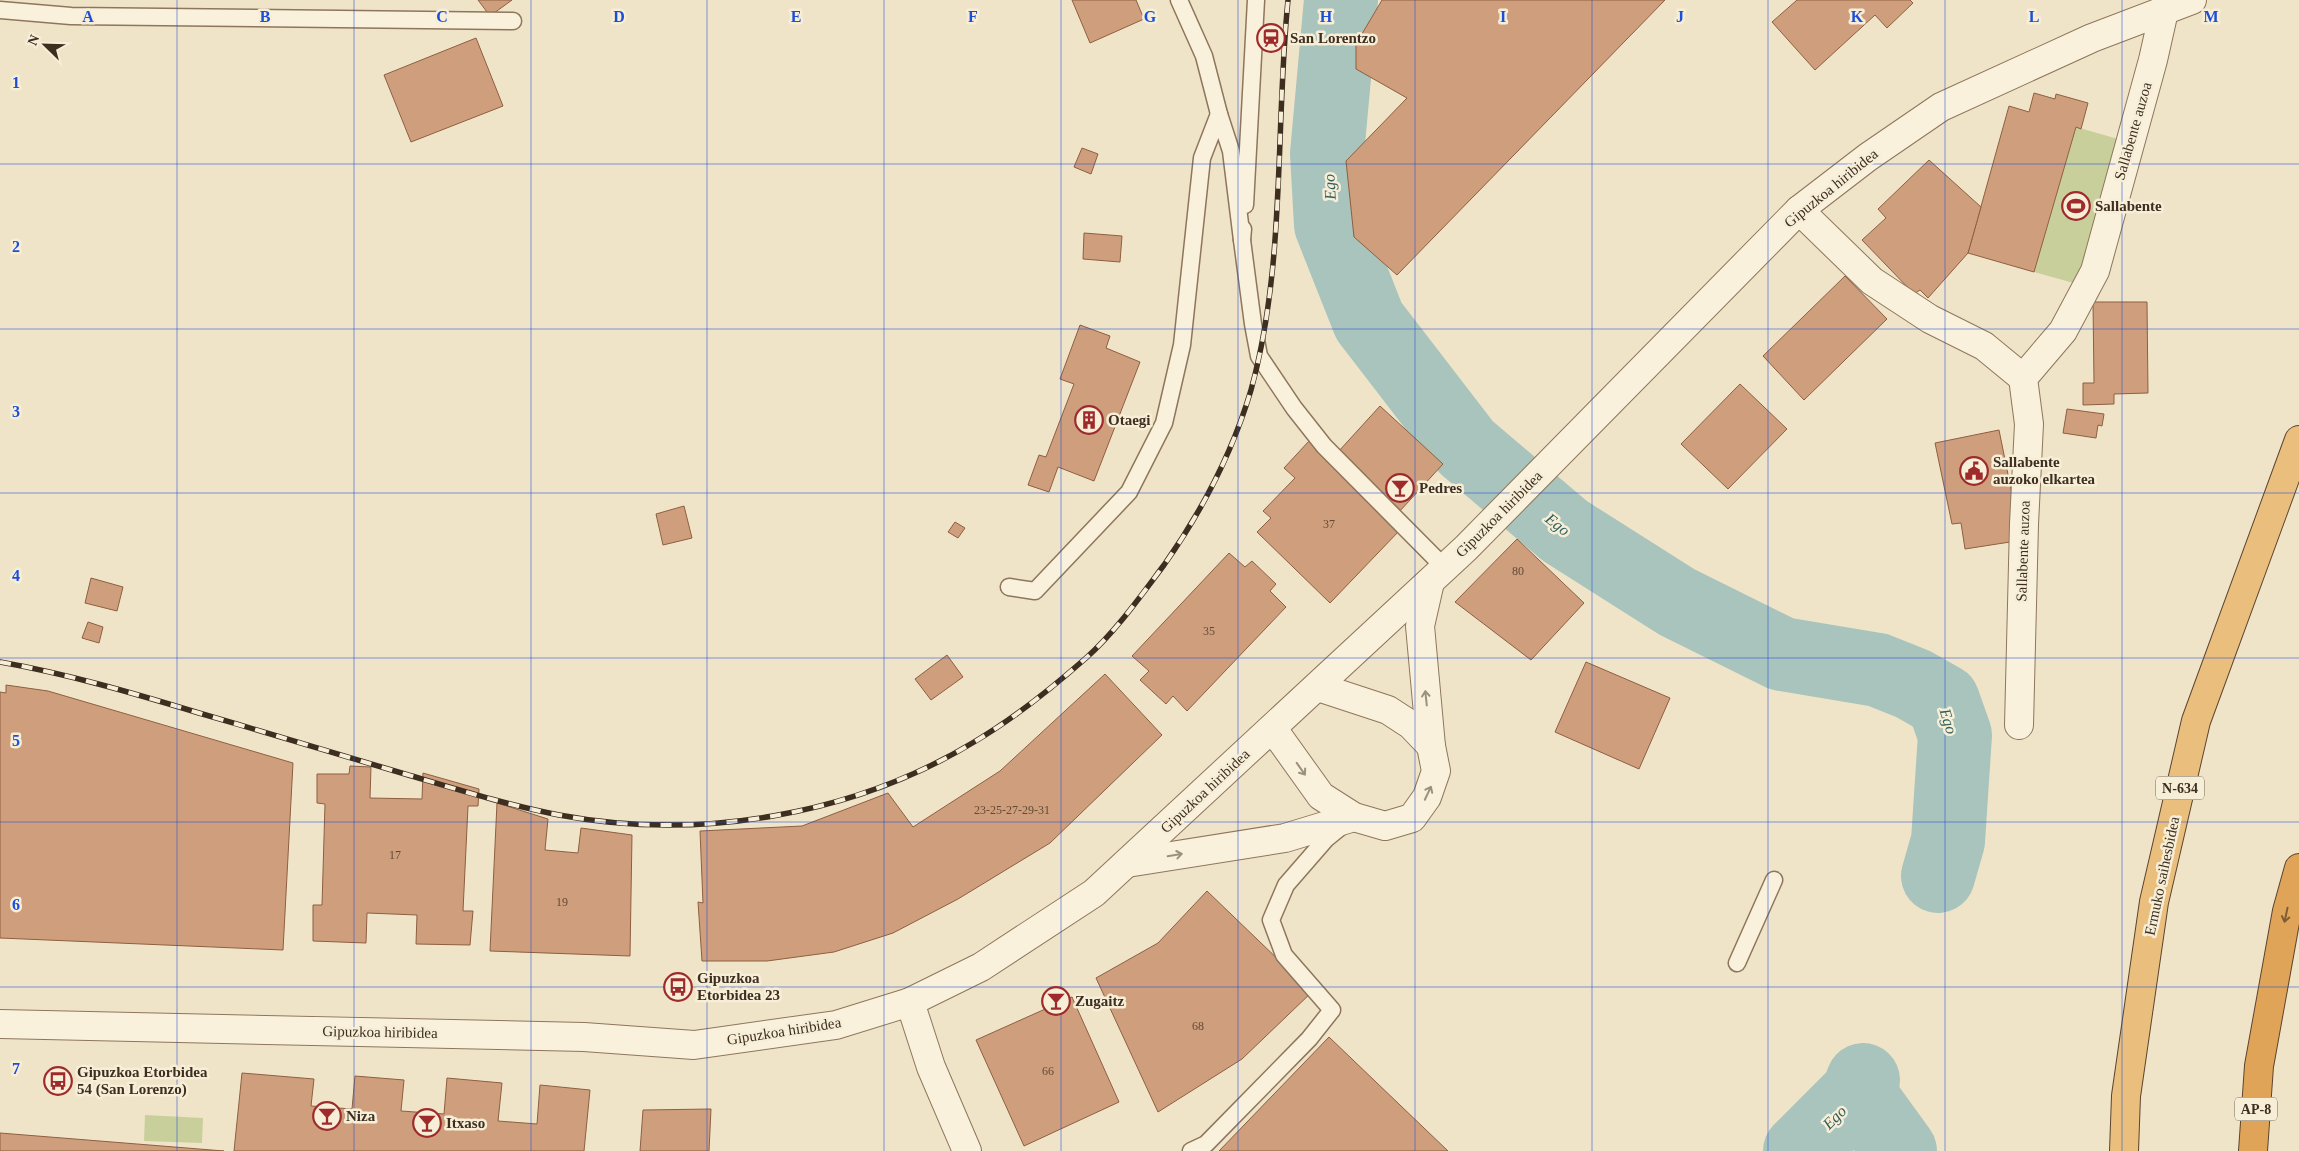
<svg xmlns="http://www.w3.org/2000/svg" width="2299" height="1151" viewBox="0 0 2299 1151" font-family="'Times New Roman',serif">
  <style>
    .green { fill: #c9cf9b }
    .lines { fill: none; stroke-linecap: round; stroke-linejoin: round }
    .river { stroke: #a9c4bc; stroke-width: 74 }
    .building { fill: #cf9f7d; stroke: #8d5f41 }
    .service-casing { stroke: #8d765c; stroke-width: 19 }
    .minor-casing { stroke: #8d765c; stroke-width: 30 }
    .tertiary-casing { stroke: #8d765c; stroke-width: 30 }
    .trunk-casing { stroke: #5b4430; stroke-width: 30 }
    .motorway-casing { stroke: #5b4430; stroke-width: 30 }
    .service { stroke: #faf1dc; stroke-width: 16 }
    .minor { stroke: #faf1dc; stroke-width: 28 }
    .tertiary { stroke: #faf1dc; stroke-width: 28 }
    .trunk { stroke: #eabe7c; stroke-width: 28 }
    .motorway { stroke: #e0a458; stroke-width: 28 }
    .rail-casing { stroke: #3d2e20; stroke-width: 5.5 }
    .rail { stroke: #f7eed8; stroke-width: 4; stroke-dasharray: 11; stroke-linecap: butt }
    .oneway { stroke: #9c907e }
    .oneway2 { stroke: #7e5d36 }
    .grid { fill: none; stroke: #1d4ed8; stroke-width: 1; stroke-opacity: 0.55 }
    .labels { text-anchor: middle; stroke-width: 5; stroke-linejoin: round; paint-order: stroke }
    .number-label { font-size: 12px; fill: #624a37 }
    .shield { fill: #f7eed8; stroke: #756857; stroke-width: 1 }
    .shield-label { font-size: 14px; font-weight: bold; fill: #3d2e20 }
    .poi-label { font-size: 15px; font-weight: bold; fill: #3d2e20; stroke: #f7eed8; text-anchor: start }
    .street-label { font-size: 15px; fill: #3d2e20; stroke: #f7eed8 }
    .water-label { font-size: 16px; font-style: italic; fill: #2f5d5a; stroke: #f7eed8 }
    .grid-label { font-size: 16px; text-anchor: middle; font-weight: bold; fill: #1d4ed8; stroke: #f7eed8; stroke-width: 5; stroke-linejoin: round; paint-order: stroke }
  </style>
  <rect width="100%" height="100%" fill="#f0e4c8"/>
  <!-- green -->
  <g class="green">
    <polygon points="2076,127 2118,139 2077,284 2034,272"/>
    <polygon points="145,1115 203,1118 202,1143 144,1141"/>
  </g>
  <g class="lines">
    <!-- river -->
    <g class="river">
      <polyline points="1341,0 1327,154 1331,225 1369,321 1466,447 1565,531 1677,602 1782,654 1878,670 1913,684 1943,701 1955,735 1948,841 1938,876"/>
      <polyline points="1858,1093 1900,1151"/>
      <polyline points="1800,1151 1858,1093 1863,1080"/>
    </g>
  </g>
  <!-- building -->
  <g class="building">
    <polygon points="478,0 512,0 490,16"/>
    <polygon points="1072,0 1136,0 1144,19 1090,43"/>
    <polygon points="1382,0 1665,0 1397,275 1354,237 1346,161 1407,98 1356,69 1356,44"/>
    <polygon points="1797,0 1910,0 1913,3 1887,28 1875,15 1815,70 1772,22"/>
    <polygon points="476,38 503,106 411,142 384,75"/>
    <polygon points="2034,93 2055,99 2056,94 2088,103 2081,129 2076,127 2034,272 1968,253 2009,106 2029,112"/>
    <polygon points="1082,148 1098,154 1091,174 1074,167"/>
    <polygon points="1929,160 1981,207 1968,253 1928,298 1920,290 1914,294 1862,240 1886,218 1878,209"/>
    <polygon points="1084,233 1122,236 1120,262 1083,259"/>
    <polygon points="1845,276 1887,319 1804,400 1763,356"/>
    <polygon points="2093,302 2147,302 2148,393 2114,394 2114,404 2083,405 2083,383 2094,383"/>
    <polygon points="1080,325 1110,336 1106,348 1140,362 1094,481 1058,467 1049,492 1028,485 1039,455 1046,457 1074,384 1060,379"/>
    <polygon points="1740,384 1787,429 1728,489 1681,444"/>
    <polygon points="1380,406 1443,464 1399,512 1338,452"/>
    <polygon points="2067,409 2104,414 2102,426 2098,425 2096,438 2063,433"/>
    <polygon points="1999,430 2013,499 2010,542 1965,549 1961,523 1952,524 1935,443"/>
    <polygon points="1309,441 1400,530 1330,603 1257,532 1271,518 1263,511 1295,478 1284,468"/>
    <polygon points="684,506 692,538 663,545 656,514"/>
    <polygon points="955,522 965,528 958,538 948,532"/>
    <polygon points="1517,539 1584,603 1531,660 1455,602"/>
    <polygon points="1229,553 1245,567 1252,561 1276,584 1270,591 1286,607 1187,711 1173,696 1166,704 1140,680 1149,671 1132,656"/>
    <polygon points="91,578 123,587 117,611 85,603"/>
    <polygon points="88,622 103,627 99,643 82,638"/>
    <polygon points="947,655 963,677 931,700 915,679"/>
    <polygon points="1586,662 1670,698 1639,769 1555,732"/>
    <polygon points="1105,674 1162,735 1050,843 958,899 893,933 834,952 767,961 702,961 698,902 703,903 700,831 802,826 888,793 913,827 1000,771"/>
    <polygon points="6,685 48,691 293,763 283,950 0,938 0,692 6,693"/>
    <polygon points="350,766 371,767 370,798 422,799 423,773 479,789 478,806 468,806 463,911 473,911 470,945 416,944 417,915 367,913 366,943 313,941 313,905 322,905 325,804 317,803 317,774 349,774"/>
    <polygon points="497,803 548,819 545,850 578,853 581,828 632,835 630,956 490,951"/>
    <polygon points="1207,891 1312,992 1242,1059 1158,1112 1096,978 1158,943"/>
    <polygon points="1072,997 1119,1102 1024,1146 976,1040"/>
    <polygon points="1329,1037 1448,1151 1219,1151"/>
    <polygon points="242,1073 314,1079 311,1106 352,1109 355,1076 404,1080 401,1111 444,1114 447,1078 502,1083 498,1121 537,1124 540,1085 590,1090 584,1151 234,1151"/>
    <polygon points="711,1109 709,1151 640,1151 643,1110"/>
    <polygon points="0,1133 224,1151 0,1151"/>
  </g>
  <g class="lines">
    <defs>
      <g id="service">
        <polyline points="1179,0 1204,56 1219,114"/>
        <polyline points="0,10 71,16 513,21"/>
        <polyline points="1245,205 1256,0"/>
        <polyline points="1243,229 1242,240 1253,324 1259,356 1294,408 1324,446 1445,568"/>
        <polyline points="1009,587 1035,591 1129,492 1164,423 1182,345 1202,158 1219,114 1231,151 1242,240"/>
        <polyline points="1737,963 1774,880"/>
        <polyline points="1191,1151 1206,1144 1309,1039 1332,1010 1284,955 1271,920 1286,885 1326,839 1342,826"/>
      </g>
      <g id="minor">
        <polyline points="1799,210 1872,281 1930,319 1984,346 2023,378"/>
        <polyline points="1430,582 1420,626 1431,746"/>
        <polyline points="2019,725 2024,524 2029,424 2023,378 2063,331 2095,271 2153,60 2164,11"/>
        <polyline points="1273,729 1321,796 1354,817 1385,826 1412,818 1427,797 1436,771 1431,746 1411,725 1388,710 1318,687"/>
        <polyline points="1127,863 1285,838 1354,817"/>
      </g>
      <g id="tertiary">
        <polyline points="910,1002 931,1067 967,1151"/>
        <polyline points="0,1024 584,1037 694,1045 836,1025 910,1002 981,967 1094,893 1466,548 1799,210 1868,157 1941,107 2092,38 2192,0"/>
      </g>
      <polyline id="trunk" points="2124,1151 2126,1096 2154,902 2196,721 2299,440"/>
      <polyline id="motorway" points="2253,1151 2259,1066 2287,911 2299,868"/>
    </defs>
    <!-- service casing -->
    <use href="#service" class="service-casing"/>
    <!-- minor casing -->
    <use href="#minor" class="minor-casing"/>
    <!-- tertiary casing -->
    <use href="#tertiary" class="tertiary-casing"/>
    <!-- trunk casing -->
    <use href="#trunk" class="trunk-casing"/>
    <!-- motorway casing -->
    <use href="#motorway" class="motorway-casing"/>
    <!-- service -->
    <use href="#service" class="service"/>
    <!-- minor -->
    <use href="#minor" class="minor"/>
    <!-- tertiary -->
    <use href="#tertiary" class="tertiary"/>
    <!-- trunk -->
    <use href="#trunk" class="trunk"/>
    <!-- motorway -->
    <use href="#motorway" class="motorway"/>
    <defs>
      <path id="rail" d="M0,662C68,674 133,693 199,713C268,733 337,754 405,774C456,789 507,805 559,815C698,841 852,816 974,742C1013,719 1052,688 1086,658C1116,631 1140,597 1164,565C1202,511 1232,454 1251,390C1286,263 1275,130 1288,0"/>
    </defs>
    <!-- rail casing -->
    <use href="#rail" class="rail-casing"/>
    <!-- rail -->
    <use href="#rail" class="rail"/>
  </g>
  <!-- one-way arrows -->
  <defs><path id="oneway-shaft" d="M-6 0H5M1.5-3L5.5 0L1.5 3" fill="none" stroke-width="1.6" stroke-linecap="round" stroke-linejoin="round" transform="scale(1.25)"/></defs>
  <g class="oneway">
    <use href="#oneway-shaft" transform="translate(1426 698) rotate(-96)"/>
    <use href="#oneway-shaft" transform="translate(1301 769) rotate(55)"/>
    <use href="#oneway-shaft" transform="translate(1428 793) rotate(-65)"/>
    <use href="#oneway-shaft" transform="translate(1175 855) rotate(-9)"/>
  </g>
  <use class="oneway2" href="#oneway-shaft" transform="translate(2286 915) rotate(102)"/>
  <!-- grid -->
  <path class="grid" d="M177,0V1151M354,0V1151M531,0V1151M707,0V1151M884,0V1151M1061,0V1151M1238,0V1151M1415,0V1151M1592,0V1151M1768,0V1151M1945,0V1151M2122,0V1151M0,164H2299M0,329H2299M0,493H2299M0,658H2299M0,822H2299M0,987H2299"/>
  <!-- icons -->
  <defs>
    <symbol id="station-ring" viewBox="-11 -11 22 22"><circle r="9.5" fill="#f7eed8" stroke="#9e2a2b" stroke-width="1.5"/><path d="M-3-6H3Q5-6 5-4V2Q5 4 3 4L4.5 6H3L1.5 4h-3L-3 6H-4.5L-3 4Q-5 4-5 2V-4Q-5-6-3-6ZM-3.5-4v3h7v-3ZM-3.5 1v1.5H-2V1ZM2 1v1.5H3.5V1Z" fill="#9e2a2b"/></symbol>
    <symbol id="stadium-ring" viewBox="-11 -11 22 22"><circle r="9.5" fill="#f7eed8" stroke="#9e2a2b" stroke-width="1.5"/><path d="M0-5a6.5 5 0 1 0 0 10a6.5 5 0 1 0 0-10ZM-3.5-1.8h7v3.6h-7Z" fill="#9e2a2b"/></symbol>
    <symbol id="building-ring" viewBox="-11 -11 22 22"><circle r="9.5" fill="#f7eed8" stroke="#9e2a2b" stroke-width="1.5"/><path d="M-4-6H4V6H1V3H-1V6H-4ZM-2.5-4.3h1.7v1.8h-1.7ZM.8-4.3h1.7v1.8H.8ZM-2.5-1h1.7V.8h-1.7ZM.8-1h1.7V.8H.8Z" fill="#9e2a2b"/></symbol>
    <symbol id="civic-ring" viewBox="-11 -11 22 22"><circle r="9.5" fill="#f7eed8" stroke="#9e2a2b" stroke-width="1.5"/><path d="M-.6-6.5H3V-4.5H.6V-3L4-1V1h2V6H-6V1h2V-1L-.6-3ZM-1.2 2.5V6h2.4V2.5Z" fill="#9e2a2b"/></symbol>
    <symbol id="bar-ring" viewBox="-11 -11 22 22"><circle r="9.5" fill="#f7eed8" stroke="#9e2a2b" stroke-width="1.5"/><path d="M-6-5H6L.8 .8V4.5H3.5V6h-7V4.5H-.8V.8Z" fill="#9e2a2b"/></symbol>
    <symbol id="bus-ring" viewBox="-11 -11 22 22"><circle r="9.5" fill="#f7eed8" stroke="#9e2a2b" stroke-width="1.5"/><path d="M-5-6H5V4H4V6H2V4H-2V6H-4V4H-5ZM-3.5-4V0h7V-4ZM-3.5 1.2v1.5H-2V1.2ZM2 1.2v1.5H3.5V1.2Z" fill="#9e2a2b"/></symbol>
  </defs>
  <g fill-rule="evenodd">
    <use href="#station-ring" x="1255" y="22" width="32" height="32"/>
    <use href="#stadium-ring" x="2060" y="190" width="32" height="32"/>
    <use href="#building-ring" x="1073" y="404" width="32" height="32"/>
    <use href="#civic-ring" x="1958" y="455" width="32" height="32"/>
    <use href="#bar-ring" x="1384" y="472" width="32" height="32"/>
    <use href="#bus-ring" x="662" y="971" width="32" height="32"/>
    <use href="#bar-ring" x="1040" y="985" width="32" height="32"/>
    <use href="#bus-ring" x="42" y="1065" width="32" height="32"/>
    <use href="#bar-ring" x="311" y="1100" width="32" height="32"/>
    <use href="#bar-ring" x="411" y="1107" width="32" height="32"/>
  </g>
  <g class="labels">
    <!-- number labels -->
    <g class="number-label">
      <text x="1329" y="528">37</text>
      <text x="1518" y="575">80</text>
      <text x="1209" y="635">35</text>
      <text x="1012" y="814">23-25-27-29-31</text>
      <text x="395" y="859">17</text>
      <text x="562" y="906">19</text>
      <text x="1198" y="1030">68</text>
      <text x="1048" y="1075">66</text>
    </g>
    <!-- shield labels -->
    <g class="shield">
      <rect x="2156" y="776.5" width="48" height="23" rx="4"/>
      <rect x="2235" y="1097.5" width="42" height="23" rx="4"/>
    </g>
    <g class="shield-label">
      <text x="2180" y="793">N-634</text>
      <text x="2256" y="1114">AP-8</text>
    </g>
    <!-- poi labels -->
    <g class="poi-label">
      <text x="1290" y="43">San Lorentzo</text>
      <text x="2095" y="211">Sallabente</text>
      <text x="1108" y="425">Otaegi</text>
      <text x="1993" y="467">Sallabente<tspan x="1993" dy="17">auzoko elkartea</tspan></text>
      <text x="1419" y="493">Pedres</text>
      <text x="697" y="983">Gipuzkoa<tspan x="697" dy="17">Etorbidea 23</tspan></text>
      <text x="1075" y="1006">Zugaitz</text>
      <text x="77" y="1077">Gipuzkoa Etorbidea<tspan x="77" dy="17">54 (San Lorenzo)</tspan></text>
      <text x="346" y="1121">Niza</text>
      <text x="446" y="1128">Itxaso</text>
    </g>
    <!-- street labels -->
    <g class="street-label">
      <text transform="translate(2133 131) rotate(-74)" y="5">Sallabente auzoa</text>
      <text transform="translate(1831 188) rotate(-39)" y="5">Gipuzkoa hiribidea</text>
      <text transform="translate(1499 514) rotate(-45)" y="5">Gipuzkoa hiribidea</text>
      <text transform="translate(2023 551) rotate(-88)" y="5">Sallabente auzoa</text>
      <text transform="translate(1205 791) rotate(-43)" y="5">Gipuzkoa hiribidea</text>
      <text transform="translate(2162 876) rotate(-78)" y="5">Ermuko saihesbidea</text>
      <text transform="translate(784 1031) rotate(-9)" y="5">Gipuzkoa hiribidea</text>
      <text transform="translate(380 1032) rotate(1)" y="5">Gipuzkoa hiribidea</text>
    </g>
    <!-- water labels -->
    <g class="water-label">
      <text transform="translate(1329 187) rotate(-93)" y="6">Ego</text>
      <text transform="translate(1558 524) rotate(38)" y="6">Ego</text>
      <text transform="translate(1949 721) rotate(73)" y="6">Ego</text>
      <text transform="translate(1834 1117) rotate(-45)" y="6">Ego</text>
    </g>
  </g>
  <g class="grid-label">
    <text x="88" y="22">A</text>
    <text x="265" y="22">B</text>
    <text x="442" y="22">C</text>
    <text x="619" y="22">D</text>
    <text x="796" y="22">E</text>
    <text x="973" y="22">F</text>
    <text x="1150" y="22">G</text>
    <text x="1326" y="22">H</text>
    <text x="1503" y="22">I</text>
    <text x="1680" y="22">J</text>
    <text x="1857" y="22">K</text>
    <text x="2034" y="22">L</text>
    <text x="2211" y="22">M</text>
    <text x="16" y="88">1</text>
    <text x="16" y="252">2</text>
    <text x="16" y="417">3</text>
    <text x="16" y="581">4</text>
    <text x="16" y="746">5</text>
    <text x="16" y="910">6</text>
    <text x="16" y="1074">7</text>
  </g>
  <!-- north arrow -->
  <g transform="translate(45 45) rotate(293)" stroke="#f7eed8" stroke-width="4" paint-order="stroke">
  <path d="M0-4L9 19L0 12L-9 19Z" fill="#3d2e20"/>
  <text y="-8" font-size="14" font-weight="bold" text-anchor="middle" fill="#3d2e20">N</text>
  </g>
</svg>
